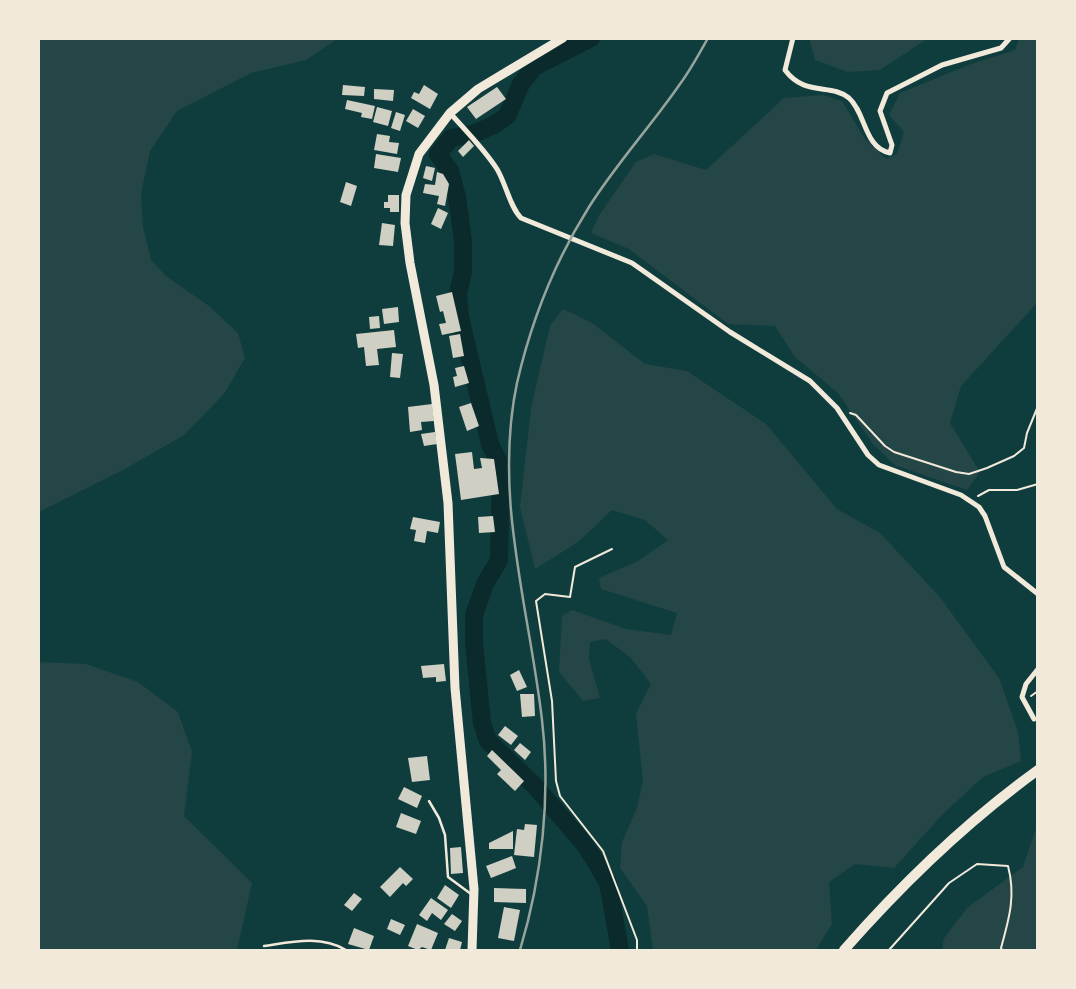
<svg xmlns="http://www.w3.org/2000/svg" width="1076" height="989" viewBox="0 0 1076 989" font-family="'DejaVu Sans',sans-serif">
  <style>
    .green { fill: #244646 }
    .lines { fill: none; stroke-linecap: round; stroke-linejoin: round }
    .river { stroke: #0a2a2b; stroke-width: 18 }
    .building { fill: #cfcfc3 }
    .path { stroke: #f1e9da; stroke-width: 2 }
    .service { stroke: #f1e9da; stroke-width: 2.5 }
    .minor { stroke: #f1e9da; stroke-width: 5 }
    .trunk { stroke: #f1e9da; stroke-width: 9 }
    .motorway { stroke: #f1e9da; stroke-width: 10 }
    .rail { stroke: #97a49c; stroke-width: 2.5 }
  </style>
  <rect width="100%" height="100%" fill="#0f3d3e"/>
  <!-- green -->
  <g class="green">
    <polygon points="39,38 337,39 306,60 251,73 177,111 150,151 141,194 143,227 151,260 166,276 209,306 238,333 245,358 224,394 184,435 125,469 39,512"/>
    <polygon points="812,39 812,38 927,39 880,70 848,72 815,60 810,41"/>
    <polygon points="1019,39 1037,39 1037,303 961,386 950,423 980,472 967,490 895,465 873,444 838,393 795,357 775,326 728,324 629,249 591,233 598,217 636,162 654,154 706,170 784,98 823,95 842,101 865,139 886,159 897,154 904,132 889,115 900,93 971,64 1015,50"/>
    <polygon points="563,309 592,323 645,364 687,371 766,424 837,509 880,533 939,596 999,678 1018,732 1021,761 983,777 943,814 894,868 855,864 829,882 832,924 816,950 653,950 647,906 620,868 622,842 637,808 643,780 636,714 651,684 631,658 606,639 590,642 589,659 600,698 583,701 559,672 562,616 572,610 626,629 671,635 677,613 601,589 599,578 638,561 668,540 645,520 612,510 578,542 535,569 520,507 531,408 550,326"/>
    <polygon points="39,662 86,664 138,682 178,712 192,752 184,816 252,883 237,950 39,950"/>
    <polygon points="1037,826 1037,950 942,950 944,938 968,907 1023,867"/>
  </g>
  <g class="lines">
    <!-- river -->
    <polyline class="river" points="591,38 534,67 521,84 507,116 494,125 473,134 451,138 438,154 450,171 457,197 463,241 463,272 458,294 460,317 490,444 501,467 499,560 485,584 474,615 474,643 482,723 488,741 534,785 585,845 594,859 608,883 620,950"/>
  </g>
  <!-- building -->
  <g class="building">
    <polygon points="343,85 365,87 364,96 342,95"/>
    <polygon points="424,85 438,94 430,109 411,98 414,92 419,94"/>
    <polygon points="497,87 506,99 476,119 467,107"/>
    <polygon points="374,89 394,90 393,101 374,99"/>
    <polygon points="347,100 375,106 372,119 361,117 362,113 345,109"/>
    <polygon points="377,107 392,111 388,126 373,122"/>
    <polygon points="413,109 425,116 418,128 406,121"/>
    <polygon points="396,112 405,115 400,131 391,128"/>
    <polygon points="377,134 390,136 389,142 399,143 397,154 374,150"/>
    <polygon points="469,140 474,146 463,157 458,151"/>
    <polygon points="376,154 401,158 398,172 374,168"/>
    <polygon points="426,166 435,168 432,181 423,178"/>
    <polygon points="437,172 443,174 449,184 445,206 437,204 439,196 423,193 425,184 435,185"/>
    <polygon points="346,182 357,186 351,206 340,202"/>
    <polygon points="388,195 399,195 399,212 390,212 390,208 384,208 384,202 388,202"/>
    <polygon points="438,208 448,213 441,229 431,224"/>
    <polygon points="382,223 395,225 393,246 379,245"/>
    <polygon points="452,292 461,331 442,335 439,324 446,323 443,311 440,312 436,296"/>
    <polygon points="398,307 399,322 384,324 382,309"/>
    <polygon points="379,316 380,328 370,329 369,317"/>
    <polygon points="394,330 396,347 377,349 379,365 366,366 364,347 358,348 356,334"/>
    <polygon points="460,334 464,356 453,358 449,336"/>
    <polygon points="392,353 403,354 400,378 390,377"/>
    <polygon points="464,366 469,383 455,387 453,377 457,376 455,368"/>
    <polygon points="471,403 479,426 467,431 459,407"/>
    <polygon points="432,404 434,421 421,422 422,430 410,432 408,407"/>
    <polygon points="435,432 437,444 424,446 421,434"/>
    <polygon points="472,452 474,469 482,468 480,458 494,459 499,494 461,500 455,454"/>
    <polygon points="493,516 495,532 479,533 478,517"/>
    <polygon points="413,517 440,522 438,533 427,531 425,543 414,541 416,530 410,529"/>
    <polygon points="444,664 446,681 436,682 436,677 423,678 421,666"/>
    <polygon points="519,670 527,687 517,691 510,675"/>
    <polygon points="520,694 534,694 535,716 522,717"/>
    <polygon points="505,726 518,736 511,745 498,735"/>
    <polygon points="520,743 531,752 525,760 514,750"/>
    <polygon points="492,750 524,781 515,791 497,774 501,770 487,756"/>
    <polygon points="427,756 430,780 412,782 408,758"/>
    <polygon points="404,787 422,796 417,808 398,799"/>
    <polygon points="401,813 421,821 416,834 396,827"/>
    <polygon points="525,824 537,825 534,857 514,855 517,829 524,830"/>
    <polygon points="513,831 513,849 489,849 489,843"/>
    <polygon points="461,847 463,873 451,874 450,848"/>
    <polygon points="512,856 516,868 491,878 486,866"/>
    <polygon points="400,867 413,879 406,886 403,883 390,897 380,887"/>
    <polygon points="445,885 459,895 451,908 437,898"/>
    <polygon points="494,888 526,889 526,903 494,902"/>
    <polygon points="354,893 362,899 352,911 344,905"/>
    <polygon points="431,898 448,910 441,920 432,913 427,921 419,915"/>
    <polygon points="504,907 520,910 514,941 498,938"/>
    <polygon points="452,914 462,921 455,931 444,924"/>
    <polygon points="391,919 405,925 400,935 387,929"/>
    <polygon points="417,924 438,933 431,950 422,947 418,950 408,946"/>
    <polygon points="354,928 374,936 369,950 348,944"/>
    <polygon points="449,938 462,942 460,950 445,950"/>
  </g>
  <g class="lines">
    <!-- path -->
    <g class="path">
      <polyline points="850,413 856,415 885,446 894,452 956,472 969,474 987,468 1014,456 1024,448 1027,433 1038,406"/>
      <polyline points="978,496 989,490 1017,490 1038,484"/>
      <polyline points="612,549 575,567 570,597 545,594 536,601 552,701 556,781 560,796 603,851 637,940 637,950"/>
      <polyline points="1031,696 1038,691"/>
      <path d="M889,950L949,883L977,864L1008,866C1016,896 1009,919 1001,948L1002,950"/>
    </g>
    <!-- service -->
    <g class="service">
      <polyline points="429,801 439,818 445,835 448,877 471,894"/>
      <path d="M264,946C292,942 320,935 346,950"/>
    </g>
    <!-- minor -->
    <g class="minor">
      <path d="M793,38L785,70C805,97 831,83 849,98C866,113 864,148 890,153L892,145L880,111L887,93L942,65L1001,48L1010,38"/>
      <path d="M450,113C466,131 484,149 497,169C506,184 510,207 521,218L632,263L730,332L810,381L837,408L868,455L879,465L961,495L979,507L985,516L1004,567L1038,594"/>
      <polyline points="1034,719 1022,697 1026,684 1038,669"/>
    </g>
    <!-- trunk -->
    <polyline class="trunk" points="472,950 474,889 455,688 448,503 434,385 410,263 405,223 406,195 419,154 450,113 478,89 563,38"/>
    <!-- motorway -->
    <path class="motorway" d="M844,950C902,884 966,822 1038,770"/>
    <!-- rail -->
    <path class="rail" d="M520,950C542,877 551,796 542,720C529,607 493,497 517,383C531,322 555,261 589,207C616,164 651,126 680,84C691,69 699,54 708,38"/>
  </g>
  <!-- border -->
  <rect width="1076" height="989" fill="none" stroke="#f1e9da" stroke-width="80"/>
</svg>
